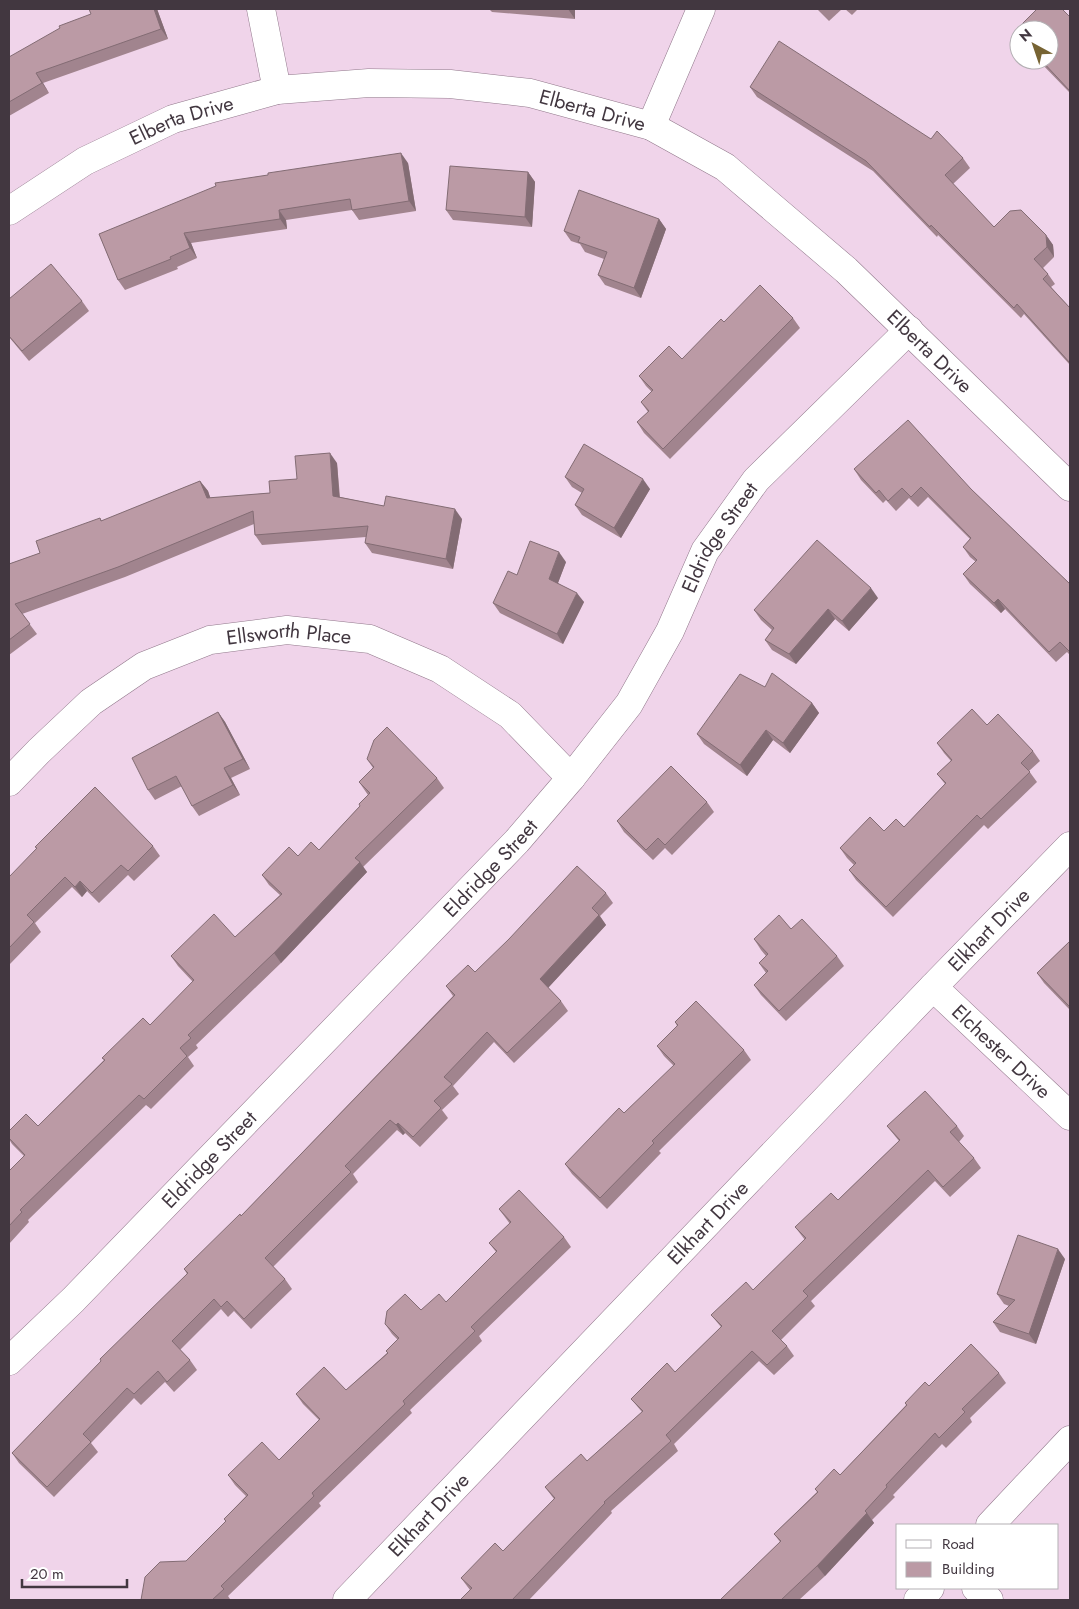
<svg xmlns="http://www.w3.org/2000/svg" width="1079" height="1609" viewBox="0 0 1079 1609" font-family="Jost,sans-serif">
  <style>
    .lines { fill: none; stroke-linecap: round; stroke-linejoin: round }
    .minor-casing { stroke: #91788b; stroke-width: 29 }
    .minor { stroke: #fff; stroke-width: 28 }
    .wall { fill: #a1848e }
    .shaded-wall { fill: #836c74 }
    .building { fill: #bb9aa5; stroke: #836c74 }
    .labels { text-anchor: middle; stroke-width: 4; stroke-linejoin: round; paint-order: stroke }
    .street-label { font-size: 20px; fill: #423740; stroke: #fff }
  </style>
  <rect width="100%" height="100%" fill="#f0d4ea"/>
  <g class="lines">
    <defs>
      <g id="minor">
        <polyline points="261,9 277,90"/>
        <polyline points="651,126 701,9"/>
        <path id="s1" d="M9,211L85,161L173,119L277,90L369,83L450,84L530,93L651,126L725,167L846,270L1070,487"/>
        <path id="s2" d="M9,782L39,751L91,702L144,666L210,640L287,630L370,639L440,669L510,715L571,778"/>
        <path id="s3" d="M933,987L1070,1116"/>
        <path id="s4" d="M9,1361L73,1300L517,841L571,778L629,704L670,631L705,551L756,480L909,330"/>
        <polyline points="990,1525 1070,1440"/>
        <polyline points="976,1588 989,1600"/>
        <path id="s5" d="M347,1600L933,987L1070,846"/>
        <polyline points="918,1600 930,1588"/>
      </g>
    </defs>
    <!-- minor casing -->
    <use href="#minor" class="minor-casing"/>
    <!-- minor -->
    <use href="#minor" class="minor"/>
  </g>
  <!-- wall -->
  <g class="wall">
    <polygon points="157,9 168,39 43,83 49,93 9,116 9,55 10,57"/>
    <polygon points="489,9 575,9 575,19 492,12"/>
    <polygon points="817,9 842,9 829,21"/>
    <polygon points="845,9 858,9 852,15"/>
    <polygon points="1070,17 1070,93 1038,60 1049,60 1019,30 1019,34 1016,30"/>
    <polygon points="750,87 931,139 963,158 970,168 953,184 994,227 1046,235 1053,245 1054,257 1043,268 1048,274 1055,284 1051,287 1070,308 1070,365 1024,314 1021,318 938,235 937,237 873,171 757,97"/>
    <polygon points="408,163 416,211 359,220 352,210 286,220 287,229 191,243 197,258 177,267 178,269 125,290 118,280 99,234"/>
    <polygon points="528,172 535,182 532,227 453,220 446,210"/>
    <polygon points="659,219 666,229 641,298 605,285 598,275 604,259 585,252 580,244 571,241 564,231"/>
    <polygon points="9,299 82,301 89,311 29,361 9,337"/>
    <polygon points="793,318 800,328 670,459 644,433 637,422 648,412 641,402 652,392 646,386 639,376 682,359 724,322"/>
    <polygon points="337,463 340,497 384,506 462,519 453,569 372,553 365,543 366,537 262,545 255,535 254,524 125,577 22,614 37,634 9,655 9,564 40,553 100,518 102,521 200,481 208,491 210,498 270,493 297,479"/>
    <polygon points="854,469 971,489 1070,584 1070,655 1067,652 1056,662 1005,609 1001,613 970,584 963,574 976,562 970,557 963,547 970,539 928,497 918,507 909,498 896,511 886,500 883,503 861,480"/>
    <polygon points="565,477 650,489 621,538 582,515 575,505 582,493 572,487"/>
    <polygon points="566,562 558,583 584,602 563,644 500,613 493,603 517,575"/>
    <polygon points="878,598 849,631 835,619 796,664 772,650 765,640 772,630 761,620 754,610"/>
    <polygon points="765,687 812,703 819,713 790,753 773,740 747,776 704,744 697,734"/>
    <polygon points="218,712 225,722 250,769 231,778 240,795 199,816 192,806 182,786 155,800 148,790"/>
    <polygon points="987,725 1033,751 1040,761 1029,771 1037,782 988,829 984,825 893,917 856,880 849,870 854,865 847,858 840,848 884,831 904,827 945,784 937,774 951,761 944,753 937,743"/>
    <polygon points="367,759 437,778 444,788 363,867 367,872 281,963 196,1045 198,1048 188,1057 194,1066 151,1109 146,1105 28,1220 29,1222 9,1244 9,1171 24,1156 12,1144 9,1139 9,1131 38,1126 104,1060 102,1058 150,1025 193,982 178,966 171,956 235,937 280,895 269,885 262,875 298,856 319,850 360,806 368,795 359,782 373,768"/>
    <polygon points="707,802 714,812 672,855 665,848 653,860 624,832 617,821"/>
    <polygon points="153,846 160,856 134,881 128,875 99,903 87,891 82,897 72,887 35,923 41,932 9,965 9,877"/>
    <polygon points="606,893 613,903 600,916 606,925 548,988 561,1001 568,1011 514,1063 494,1042 453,1086 459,1094 442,1110 448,1118 420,1147 405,1133 403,1135 397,1130 353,1174 358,1182 273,1267 285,1279 292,1289 251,1329 234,1311 228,1317 221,1309 180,1350 190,1360 197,1370 174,1392 165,1382 141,1405 134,1398 91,1443 98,1452 54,1497 19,1463 12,1453 187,1274 184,1269 241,1216 453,996 446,986 475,972"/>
    <polygon points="791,929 837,956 844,966 786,1021 761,995 754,985 766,973 759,963 766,956 761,950 754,939"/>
    <polygon points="1070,941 1070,1010 1044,983 1037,973"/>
    <polygon points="675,1022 744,1050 751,1060 659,1151 661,1153 607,1209 572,1174 565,1164 624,1113 674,1066 664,1056 657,1046 677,1026"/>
    <polygon points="887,1126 957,1126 964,1136 959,1142 974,1158 981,1168 950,1197 935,1181 811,1301 815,1306 781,1340 787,1346 794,1356 774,1375 759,1361 674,1444 678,1451 611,1511 612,1513 529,1600 460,1600 470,1590 461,1578 503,1551 554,1499 545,1487 587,1461 642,1412 631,1399 675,1372 721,1327 711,1315 753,1290 805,1240 795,1227 838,1200 899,1141"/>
    <polygon points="499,1209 564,1237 571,1247 479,1336 482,1341 410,1410 412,1413 319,1503 321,1506 228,1596 230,1599 229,1600 141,1600 186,1561 226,1522 224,1519 246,1496 235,1485 228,1475 279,1460 319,1420 303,1404 296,1394 346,1390 387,1353 398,1340 392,1334 385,1324 446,1302 496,1252 489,1243 510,1224"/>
    <polygon points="1065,1259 1036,1344 1000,1332 993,1322 1009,1306 1004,1304 997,1294"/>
    <polygon points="999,1373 1006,1383 970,1418 972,1422 946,1448 942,1444 893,1495 895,1497 872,1520 874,1523 825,1576 799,1600 720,1600 780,1542 774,1534 817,1492 815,1489 840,1475 906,1405 905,1403 929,1386"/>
  </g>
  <!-- shaded-wall -->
  <g class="shaded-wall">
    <polygon points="154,9 157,9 168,39 161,29"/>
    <polygon points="568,9 575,9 575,19"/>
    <polygon points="36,73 43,83 49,93 42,83"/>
    <polygon points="401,153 408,163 416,211 409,201"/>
    <polygon points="528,172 535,182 532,227 525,217"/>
    <polygon points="279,210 286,220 287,229 280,219"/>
    <polygon points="659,219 666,229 641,298 634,288"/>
    <polygon points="184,233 191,243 197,258 190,248"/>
    <polygon points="1046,235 1053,245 1054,257 1047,247"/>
    <polygon points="330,453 337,463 340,506 333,496"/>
    <polygon points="643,479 650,489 621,538 614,528"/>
    <polygon points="200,481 208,491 214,508 207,498"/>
    <polygon points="455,509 462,519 453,569 446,559"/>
    <polygon points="559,552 566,562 556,588 549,579"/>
    <polygon points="871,588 878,598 849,631 842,621"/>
    <polygon points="577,593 584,602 563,644 557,634"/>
    <polygon points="998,599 1005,609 1001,613 994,603"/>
    <polygon points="828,609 835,619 796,664 789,654"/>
    <polygon points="812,703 819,713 790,753 783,743"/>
    <polygon points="218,712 225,722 250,769 243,759"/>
    <polygon points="766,730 773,740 747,776 740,765"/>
    <polygon points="224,768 231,778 240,795 233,785"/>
    <polygon points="360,862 367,872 281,963 274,953"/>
    <polygon points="80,881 87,891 82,897 75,887"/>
    <polygon points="599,915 606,925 547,989 540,979"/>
    <polygon points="398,1123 405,1133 403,1135 396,1125"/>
    <polygon points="1058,1249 1065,1259 1036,1344 1029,1334"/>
    <polygon points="867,1513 874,1523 825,1576 817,1566"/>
  </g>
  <!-- building -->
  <g class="building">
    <polygon points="89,9 154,9 161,29 36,73 42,83 9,102 9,57 60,28 59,26 91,14"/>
    <polygon points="1037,9 1062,9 1070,17 1070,91 1041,60 1049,60 1049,30 1019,30 1019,33 1016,30"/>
    <polygon points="779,41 931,139 937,131 963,158 945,175 994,227 1010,211 1021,210 1046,235 1047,247 1034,259 1048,274 1043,279 1070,308 1070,363 1017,304 1014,308 931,225 930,227 866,161 750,87"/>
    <polygon points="401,153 409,201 352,210 350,199 279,210 280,219 184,233 190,248 170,257 171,259 118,280 99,234 216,186 215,183 268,175 268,173"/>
    <polygon points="450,166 528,172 525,217 446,210"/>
    <polygon points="579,190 659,219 634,288 598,275 607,252 578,242 580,237 564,231"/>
    <polygon points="51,264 82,301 22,351 9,336 9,299"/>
    <polygon points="760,285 793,318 663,449 637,422 649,411 641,402 653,390 639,376 669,346 682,359 721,319 724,322"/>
    <polygon points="908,420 971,489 1070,584 1070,652 1060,642 1049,652 998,599 994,603 963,574 977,560 963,547 971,538 921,487 911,497 902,488 888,501 879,490 876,493 854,469"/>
    <polygon points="584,444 643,479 614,528 575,505 584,489 565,477"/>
    <polygon points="330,453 333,496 384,506 386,496 455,509 446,559 365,543 368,526 255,535 253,511 118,567 15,604 30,624 9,640 9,564 40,553 36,541 100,518 101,521 200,481 207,498 270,493 269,481 297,479 295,456"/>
    <polygon points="817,540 871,588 842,621 828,609 789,654 765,640 774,628 754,610"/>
    <polygon points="530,541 559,552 549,579 577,593 557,634 493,603 508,571 517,575"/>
    <polygon points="772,673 812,703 783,743 766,730 740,765 697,734 740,674 765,687"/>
    <polygon points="972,709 987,725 998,714 1033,751 1021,763 1030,772 981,819 977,815 886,907 849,870 856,863 840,848 870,817 884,831 896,819 904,827 946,783 937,774 952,760 937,743"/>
    <polygon points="218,712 243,759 224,768 233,785 192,806 176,776 148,790 132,758"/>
    <polygon points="387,727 437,778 355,858 360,862 274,953 188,1035 191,1038 180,1048 187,1056 144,1099 139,1095 20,1210 22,1212 9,1226 9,1171 25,1155 9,1138 9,1131 26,1114 38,1126 105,1060 102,1058 143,1018 150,1025 194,980 171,956 214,914 235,937 282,894 262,875 289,847 298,856 311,842 319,850 360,806 359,804 370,793 359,782 374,767 367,759 374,740"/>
    <polygon points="671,766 707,802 665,845 658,838 646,850 617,821"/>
    <polygon points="95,787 153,846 128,871 121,865 92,893 80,881 75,887 65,877 27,915 34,922 9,948 9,877 37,848 35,847"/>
    <polygon points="577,866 606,893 592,908 599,915 540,979 561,1001 507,1053 487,1032 444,1077 452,1084 434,1101 441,1108 413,1137 398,1123 396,1125 390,1120 345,1166 351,1172 265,1258 285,1279 244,1319 227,1301 221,1307 214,1299 172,1341 190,1360 167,1382 158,1371 134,1394 127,1388 83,1434 91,1442 47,1487 12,1453 101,1361 100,1359 188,1273 184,1269 240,1214 241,1216 455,995 446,986 468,965 475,972 509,939"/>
    <polygon points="779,915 791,929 802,919 837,956 779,1011 754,985 768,971 759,963 768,954 754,939"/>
    <polygon points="1070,941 1070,1005 1069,1006 1037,973"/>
    <polygon points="696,1001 744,1050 652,1141 654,1143 600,1198 565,1164 619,1108 624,1113 675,1064 657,1046 678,1025 675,1022"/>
    <polygon points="925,1091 957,1126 950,1132 974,1158 943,1187 928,1170 803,1291 808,1296 772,1331 787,1346 767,1365 752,1351 666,1435 671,1441 604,1502 605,1503 512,1600 460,1600 472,1588 461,1578 495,1543 503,1551 555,1498 545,1487 581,1454 587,1461 643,1411 631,1399 667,1363 675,1372 722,1326 711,1315 746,1282 753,1290 806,1238 795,1227 831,1193 838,1200 900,1140 887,1126"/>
    <polygon points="519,1190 564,1237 471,1327 475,1331 403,1401 405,1404 312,1493 314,1496 221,1586 224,1589 212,1600 141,1600 145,1577 160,1562 186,1561 226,1521 224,1519 248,1495 228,1475 262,1442 279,1460 320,1419 296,1394 324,1367 346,1390 388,1353 386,1351 399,1338 385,1324 387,1311 405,1294 421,1310 439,1294 446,1302 497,1251 489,1243 511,1222 499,1209"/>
    <polygon points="1018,1235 1058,1249 1029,1334 993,1322 1015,1300 997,1294"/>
    <polygon points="971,1344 999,1373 962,1409 965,1412 939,1438 935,1433 886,1485 887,1487 865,1511 867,1513 817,1566 781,1600 720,1600 781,1541 774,1534 818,1492 815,1489 834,1469 840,1475 907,1405 905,1403 925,1382 929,1386"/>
  </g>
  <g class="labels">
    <!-- street labels -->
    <g class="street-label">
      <text dy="7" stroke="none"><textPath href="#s1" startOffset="615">Elberta Drive</textPath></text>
      <text dy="7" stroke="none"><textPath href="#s1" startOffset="196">Elberta Drive</textPath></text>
      <text dy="7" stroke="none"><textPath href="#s1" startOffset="1036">Elberta Drive</textPath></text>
      <text dy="7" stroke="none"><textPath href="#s4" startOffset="1094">Eldridge Street</textPath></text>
      <text dy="7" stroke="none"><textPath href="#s2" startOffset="329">Ellsworth Place</textPath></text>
      <text dy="7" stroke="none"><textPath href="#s4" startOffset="689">Eldridge Street</textPath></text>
      <text dy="7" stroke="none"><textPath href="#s5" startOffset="928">Elkhart Drive</textPath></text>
      <text dy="7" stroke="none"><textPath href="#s3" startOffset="94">Elchester Drive</textPath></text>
      <text dy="7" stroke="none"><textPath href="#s4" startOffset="284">Eldridge Street</textPath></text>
      <text dy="7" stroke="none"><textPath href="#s5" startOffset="522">Elkhart Drive</textPath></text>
      <text dy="7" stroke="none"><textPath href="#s5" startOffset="118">Elkhart Drive</textPath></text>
    </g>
  </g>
  <!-- border -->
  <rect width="1079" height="1609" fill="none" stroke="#423740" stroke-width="20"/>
  <!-- legend -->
  <rect x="896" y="1524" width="162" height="65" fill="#ffffff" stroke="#b3afb3"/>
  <rect x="906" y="1540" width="25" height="8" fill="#ffffff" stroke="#b3afb3"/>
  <text x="942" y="1549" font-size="15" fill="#423740">Road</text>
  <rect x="906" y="1562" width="25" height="15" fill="#bb9aa5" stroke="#b3afb3"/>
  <text x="942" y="1574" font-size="15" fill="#423740">Building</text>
  <!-- north arrow -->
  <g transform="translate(1034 45) rotate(320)"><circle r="24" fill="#ffffff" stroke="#b3afb3"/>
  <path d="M0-4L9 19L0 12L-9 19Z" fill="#776433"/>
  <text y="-8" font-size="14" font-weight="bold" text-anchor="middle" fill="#423740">N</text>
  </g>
  <!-- scale -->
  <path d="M22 1579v8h105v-8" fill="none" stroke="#423740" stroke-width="2.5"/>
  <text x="30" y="1579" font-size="15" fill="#423740" stroke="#ffffff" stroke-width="4" paint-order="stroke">20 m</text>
</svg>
